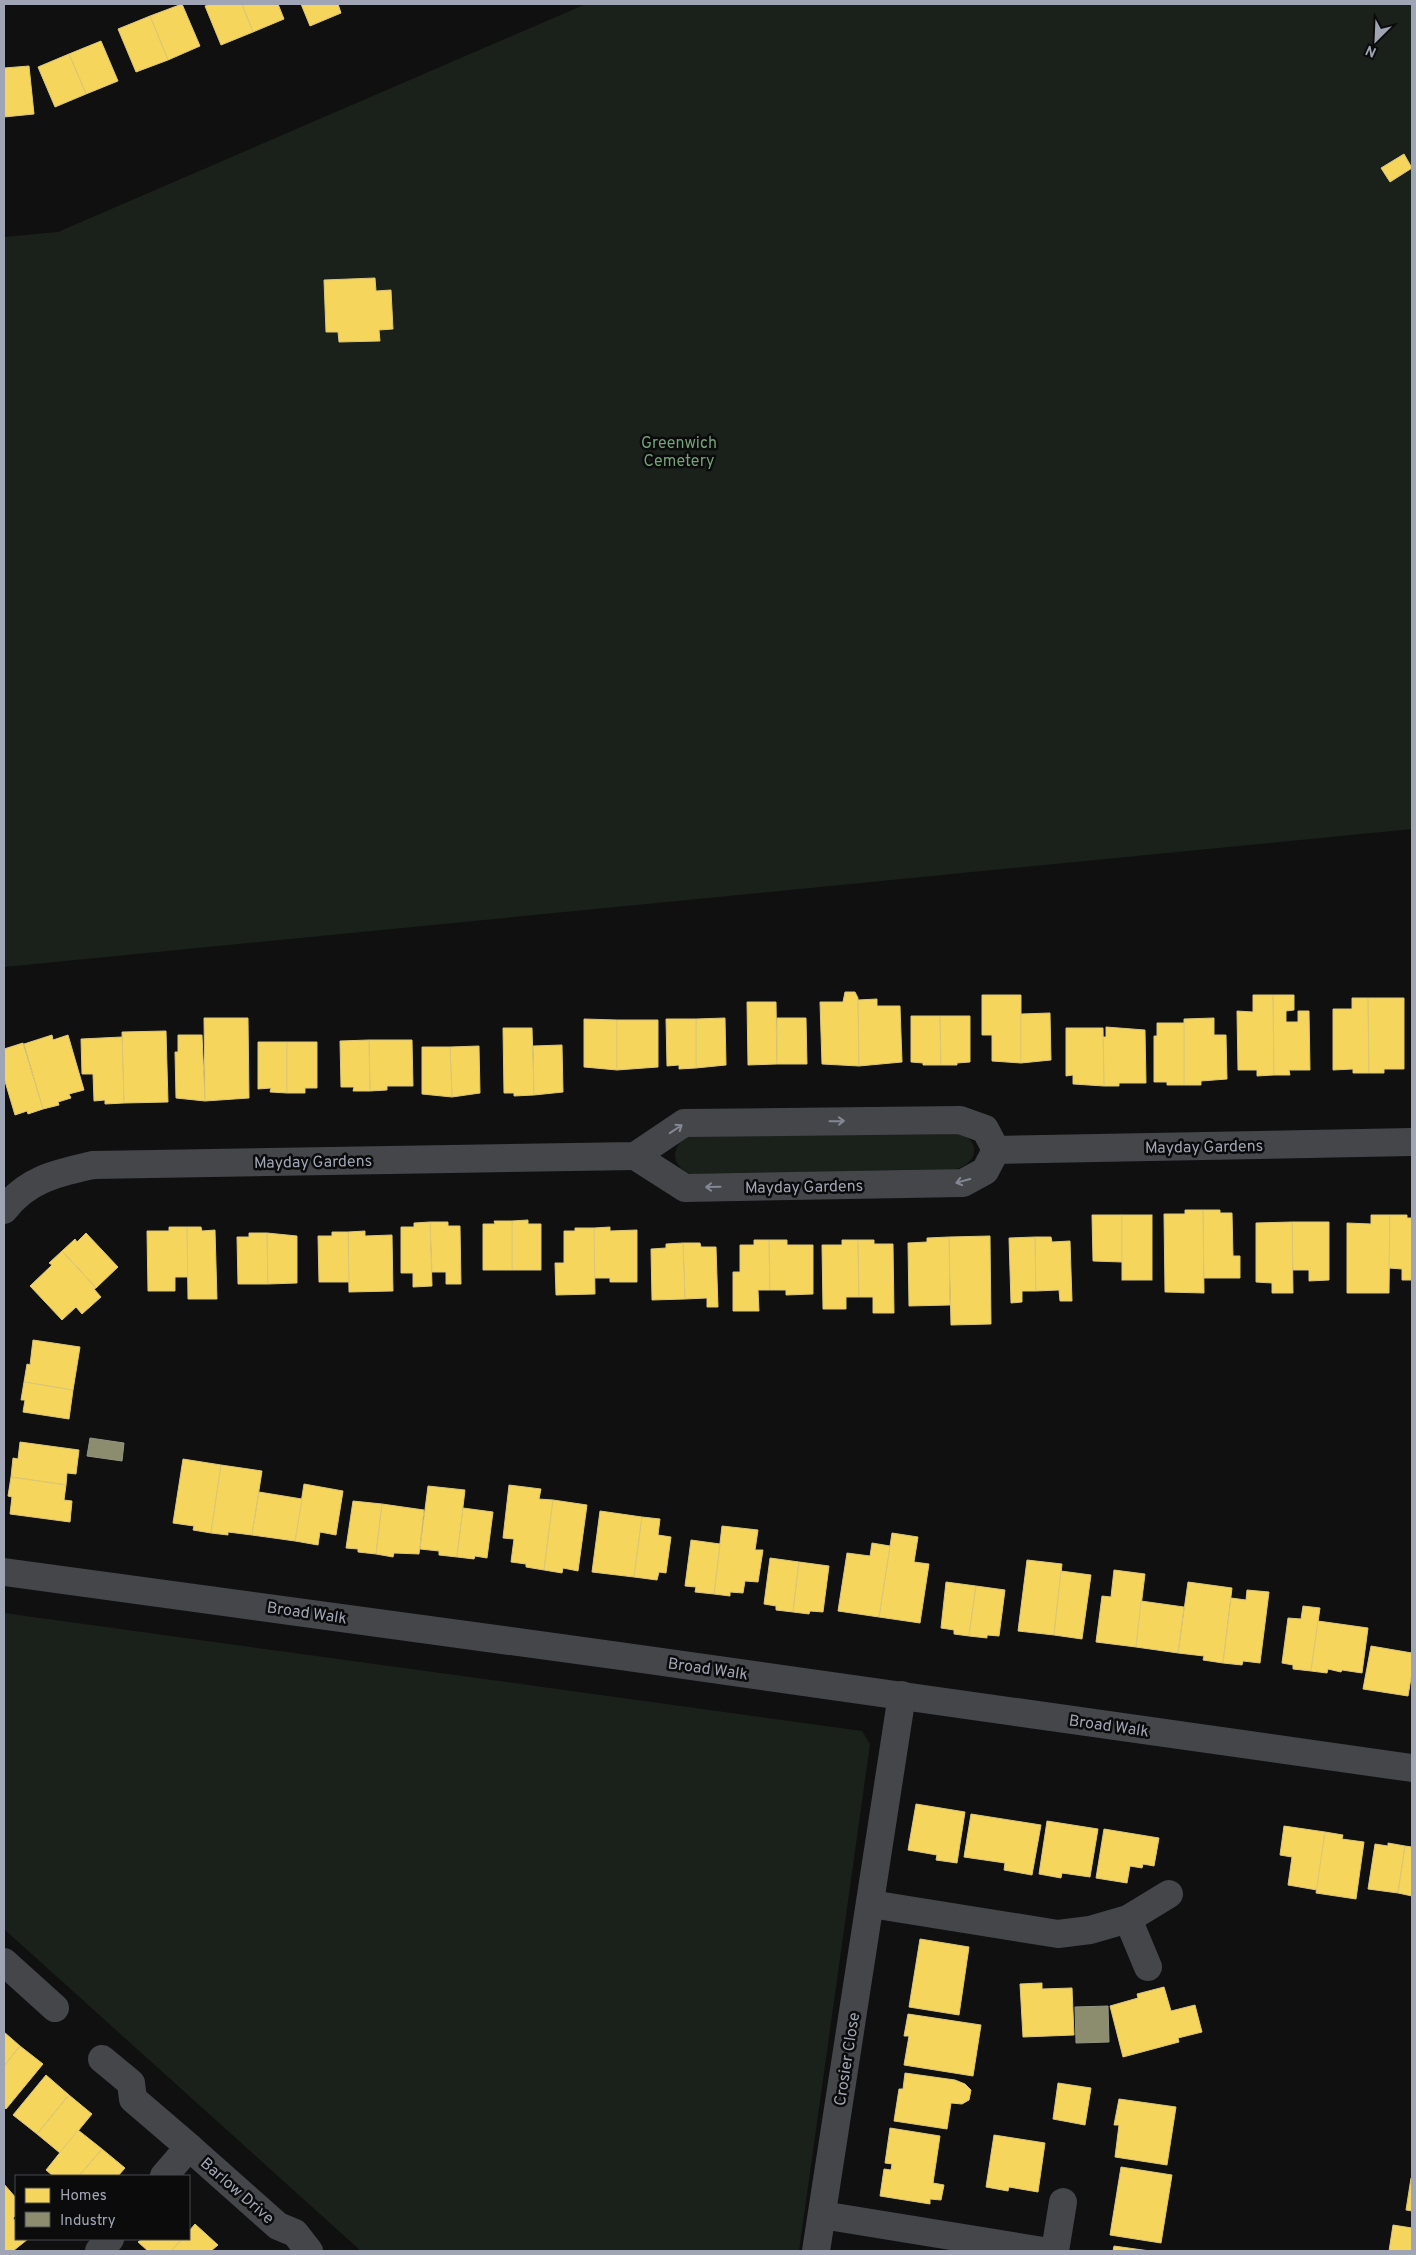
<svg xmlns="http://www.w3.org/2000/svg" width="1416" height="2255" viewBox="0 0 1416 2255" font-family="Overpass,sans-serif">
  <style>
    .green { fill: #1a211b }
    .homes { fill: #f6d55c; stroke: #dcc776 }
    .industry { fill: #8c8c6e; stroke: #929483 }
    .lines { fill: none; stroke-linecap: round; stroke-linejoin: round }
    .minor { stroke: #44464a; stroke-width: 28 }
    .oneway { stroke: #848894 }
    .labels { text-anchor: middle; stroke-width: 5; stroke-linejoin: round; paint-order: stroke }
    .park-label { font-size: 16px; fill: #74a179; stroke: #0b0b0c }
    .street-label { font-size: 16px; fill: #9fa5b4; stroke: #0b0b0c }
  </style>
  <rect width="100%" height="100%" fill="#101011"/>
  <!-- green -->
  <g class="green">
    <polygon points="586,4 1412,4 1412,829 4,967 4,237 58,232"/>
    <path d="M955,1131C980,1139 981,1161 956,1169L691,1174C670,1166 670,1144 690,1136Z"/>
    <polygon points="4,1613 862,1731 870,1744 799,2251 361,2251 4,1929"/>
  </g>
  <!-- homes -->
  <g class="homes">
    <polygon points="182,4 200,46 168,60 150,16"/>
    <polygon points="210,4 242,4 253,32 221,45 205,6"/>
    <polygon points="242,4 278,4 284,19 253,32"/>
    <polygon points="301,4 338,4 341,13 310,26"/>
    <polygon points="150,16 168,60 136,72 118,29"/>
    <polygon points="101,41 118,81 86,94 69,54"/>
    <polygon points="69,54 86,94 55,107 38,67"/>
    <polygon points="29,66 34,114 4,117 4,68"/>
    <polygon points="1404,154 1412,168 1390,182 1381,168"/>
    <polygon points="375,278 376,291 391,290 393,329 379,330 380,341 339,342 338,332 326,332 324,280"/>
    <polygon points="845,992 855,992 858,998 859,1066 822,1064 820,1002 843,1002"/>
    <polygon points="982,995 1021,995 1021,1063 992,1061 992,1035 982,1035"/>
    <polygon points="1253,995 1273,995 1274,1075 1257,1076 1257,1070 1238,1070 1237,1011 1253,1012"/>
    <polygon points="1273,995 1294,995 1294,1010 1286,1011 1286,1022 1298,1022 1298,1011 1309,1011 1310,1070 1289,1070 1290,1075 1274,1075"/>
    <polygon points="1352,998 1368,998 1369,1073 1353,1073 1353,1069 1333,1070 1333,1009 1352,1009"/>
    <polygon points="1368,998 1404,998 1404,1069 1384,1069 1384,1073 1369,1073"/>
    <polygon points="877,999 877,1006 900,1006 902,1062 859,1066 858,1000"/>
    <polygon points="747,1002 776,1002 777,1064 748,1065"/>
    <polygon points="1050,1013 1051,1060 1021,1063 1021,1014"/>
    <polygon points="911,1016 940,1016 941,1065 923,1065 923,1063 911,1062"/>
    <polygon points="940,1016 970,1016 970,1062 957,1063 957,1065 941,1065"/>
    <polygon points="204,1018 248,1018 249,1098 205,1101"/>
    <polygon points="725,1018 726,1065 696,1068 696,1019"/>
    <polygon points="777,1018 806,1018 807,1064 777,1064"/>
    <polygon points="1214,1018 1214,1035 1226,1035 1227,1079 1201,1081 1201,1085 1184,1085 1184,1019"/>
    <polygon points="584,1019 617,1020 617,1070 584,1067"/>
    <polygon points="666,1019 696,1019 696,1068 679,1069 679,1065 667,1066"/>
    <polygon points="617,1020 658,1020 658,1067 617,1070"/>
    <polygon points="1157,1023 1184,1023 1184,1085 1167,1085 1167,1082 1154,1082 1154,1036 1157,1036"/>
    <polygon points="1106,1027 1145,1030 1146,1083 1119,1083 1119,1086 1104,1086 1103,1037 1106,1037"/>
    <polygon points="503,1028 532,1028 534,1095 514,1096 514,1093 504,1093"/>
    <polygon points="1066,1028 1103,1028 1104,1086 1073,1084 1073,1075 1066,1076"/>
    <polygon points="166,1031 168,1102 124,1103 122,1032"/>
    <polygon points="52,1035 53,1040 68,1035 84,1090 69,1094 71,1098 58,1102 59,1105 43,1109 24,1044"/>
    <polygon points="178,1035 202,1035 205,1101 176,1098 175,1052 178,1052"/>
    <polygon points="122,1037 124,1103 105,1104 105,1100 94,1101 93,1074 82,1074 81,1039"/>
    <polygon points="369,1040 412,1040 413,1086 387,1086 387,1090 370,1091"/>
    <polygon points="369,1040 370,1091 353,1091 354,1087 341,1087 340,1041"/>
    <polygon points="258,1042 287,1042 287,1093 270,1092 271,1088 258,1089"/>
    <polygon points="287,1042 317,1042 317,1088 305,1088 305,1093 287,1093"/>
    <polygon points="23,1043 43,1109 28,1114 27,1111 15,1115 4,1078 4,1049"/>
    <polygon points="562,1045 563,1092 534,1095 533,1046"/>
    <polygon points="479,1046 480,1093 452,1097 450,1047"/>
    <polygon points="422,1047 450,1047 452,1097 422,1094"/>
    <polygon points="1185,1210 1203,1210 1204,1293 1165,1292 1164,1214 1185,1214"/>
    <polygon points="1203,1210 1220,1210 1220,1213 1232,1213 1233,1256 1240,1256 1240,1278 1204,1278"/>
    <polygon points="1092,1215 1122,1215 1122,1262 1093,1261"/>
    <rect x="1122" y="1215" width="30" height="65"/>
    <polygon points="1371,1215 1390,1215 1389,1293 1347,1293 1347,1223 1371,1224"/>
    <polygon points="1390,1215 1407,1215 1407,1218 1412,1218 1412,1280 1402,1280 1402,1269 1389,1268"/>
    <polygon points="528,1220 528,1224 541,1224 541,1270 512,1270 512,1221"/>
    <polygon points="494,1221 512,1221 512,1270 483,1270 483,1224 495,1224"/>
    <polygon points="430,1222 448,1222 448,1226 460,1226 461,1284 446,1284 446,1272 432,1272"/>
    <polygon points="430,1222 432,1286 413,1287 413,1273 401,1273 401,1227 414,1227 414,1223"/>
    <polygon points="1292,1222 1329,1222 1329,1280 1309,1281 1309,1270 1293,1270"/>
    <polygon points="1292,1222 1293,1293 1272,1293 1272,1283 1256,1282 1256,1223"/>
    <polygon points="169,1227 187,1227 188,1277 175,1277 175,1291 148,1291 147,1231 169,1231"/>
    <polygon points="187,1227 201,1227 202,1231 215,1230 217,1299 188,1299"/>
    <polygon points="610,1227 610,1231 637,1230 637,1282 610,1282 610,1278 594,1278 594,1228"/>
    <polygon points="575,1228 594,1228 595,1294 556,1295 555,1263 564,1263 564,1231 575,1231"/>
    <polygon points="365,1231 365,1236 392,1235 393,1291 349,1292 348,1232"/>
    <polygon points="332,1232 348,1232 349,1282 319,1282 318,1236 332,1236"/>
    <polygon points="86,1233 118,1267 96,1288 62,1251 75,1239 77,1242"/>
    <polygon points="249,1233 267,1233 268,1284 238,1284 237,1237 249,1237"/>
    <polygon points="267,1233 297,1236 297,1283 268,1284"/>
    <polygon points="990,1236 991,1324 951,1325 949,1237"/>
    <polygon points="949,1237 950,1305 909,1306 908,1243 927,1242 927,1238"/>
    <polygon points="1035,1237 1036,1291 1022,1291 1022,1302 1011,1303 1009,1238"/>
    <polygon points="1035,1237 1051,1237 1052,1242 1070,1241 1072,1301 1060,1301 1059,1290 1036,1291"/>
    <polygon points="754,1240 769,1240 770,1290 758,1290 759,1311 733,1311 733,1272 740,1272 740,1245 754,1245"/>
    <polygon points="769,1240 787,1240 787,1245 813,1245 813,1294 786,1295 786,1290 770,1290"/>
    <polygon points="842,1240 858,1240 859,1297 846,1297 846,1309 823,1309 822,1245 842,1245"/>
    <polygon points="858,1240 874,1240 874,1244 893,1244 894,1313 873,1313 873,1297 859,1297"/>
    <polygon points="683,1243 700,1243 701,1247 716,1247 718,1307 707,1307 707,1298 685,1299"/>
    <polygon points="683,1243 685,1299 652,1300 651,1249 666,1248 666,1244"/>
    <polygon points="62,1251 96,1288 94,1289 101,1297 82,1314 76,1307 62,1320 30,1286 52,1265 49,1263"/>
    <polygon points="33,1340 80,1347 73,1390 24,1382 27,1364 30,1365"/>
    <polygon points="24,1382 73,1390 69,1419 23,1412 25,1400 21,1400"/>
    <polygon points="20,1442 79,1450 76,1474 67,1473 66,1485 11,1477 13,1458 18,1459"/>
    <polygon points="183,1459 221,1465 211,1533 193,1530 194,1526 173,1523"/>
    <polygon points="221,1465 262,1471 252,1535 228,1532 228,1535 211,1533"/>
    <polygon points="11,1477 66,1485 64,1500 72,1501 70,1522 10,1514 12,1497 8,1496"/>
    <polygon points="304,1484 343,1491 336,1535 320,1532 318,1545 295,1541"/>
    <polygon points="509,1485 541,1489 539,1499 553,1500 544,1570 526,1567 526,1564 511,1562 514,1539 503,1538"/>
    <polygon points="428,1486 465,1490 457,1557 439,1555 439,1551 420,1549"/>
    <polygon points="259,1492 302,1499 295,1541 252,1535"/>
    <polygon points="553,1500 587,1505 578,1571 563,1568 562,1573 544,1570"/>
    <polygon points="353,1501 382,1504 376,1554 358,1552 358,1549 346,1548"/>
    <polygon points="382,1504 424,1510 419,1554 394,1553 393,1557 376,1554"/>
    <polygon points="463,1508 493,1512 487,1558 475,1556 474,1559 457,1557"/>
    <polygon points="600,1511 642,1517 634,1577 592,1572"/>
    <polygon points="642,1517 660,1519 658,1535 671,1537 666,1573 659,1572 657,1580 634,1577"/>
    <polygon points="722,1526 758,1530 755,1550 763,1550 758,1582 745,1581 743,1593 730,1592 730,1596 714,1594"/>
    <polygon points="892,1533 918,1537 914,1562 929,1564 920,1623 879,1617"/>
    <polygon points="691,1540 720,1544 714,1594 695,1592 696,1587 685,1586"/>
    <polygon points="872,1543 890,1546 879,1617 838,1611 847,1553 870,1556"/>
    <polygon points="770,1558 799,1562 793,1612 776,1610 776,1606 764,1604"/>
    <polygon points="1027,1560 1062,1564 1054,1635 1018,1631"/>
    <polygon points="799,1562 829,1566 823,1612 810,1611 809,1614 793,1612"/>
    <polygon points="1114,1570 1145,1574 1136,1647 1096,1642 1102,1596 1111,1597"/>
    <polygon points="1061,1571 1091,1575 1082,1639 1054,1635"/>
    <polygon points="946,1582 976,1586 969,1636 954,1634 954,1630 941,1628"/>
    <polygon points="1188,1582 1232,1588 1223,1663 1203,1660 1204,1656 1178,1653"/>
    <polygon points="976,1586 1005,1590 999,1636 987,1635 987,1638 969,1636"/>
    <polygon points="1247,1590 1269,1592 1260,1663 1243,1661 1242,1665 1223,1663 1231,1598 1246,1600"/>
    <polygon points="1141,1601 1184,1607 1178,1653 1136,1647"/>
    <polygon points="1303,1606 1320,1608 1311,1671 1293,1669 1293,1665 1282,1663 1288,1618 1301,1619"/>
    <polygon points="1318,1621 1368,1628 1362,1673 1342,1670 1341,1672 1328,1669 1327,1673 1311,1671"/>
    <polygon points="1371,1646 1412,1653 1412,1672 1408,1696 1363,1689"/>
    <polygon points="916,1804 965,1812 957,1863 936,1860 937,1855 908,1850"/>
    <polygon points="971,1814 1041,1825 1032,1875 1004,1870 1005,1863 964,1857"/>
    <polygon points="1047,1821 1098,1829 1090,1877 1062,1873 1061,1878 1039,1874"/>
    <polygon points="1284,1826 1325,1832 1317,1890 1288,1885 1292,1857 1280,1855"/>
    <polygon points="1104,1829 1159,1838 1154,1866 1143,1864 1142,1868 1130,1866 1127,1883 1096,1878"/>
    <polygon points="1325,1832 1343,1835 1342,1839 1364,1842 1356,1899 1316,1893"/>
    <polygon points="1388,1843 1405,1846 1398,1893 1368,1889 1375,1844 1388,1846"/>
    <polygon points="1405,1846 1412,1847 1412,1896 1398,1893"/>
    <polygon points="920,1939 969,1947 959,2015 909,2007"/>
    <polygon points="1042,1983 1042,1989 1072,1988 1074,2035 1023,2037 1020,1984"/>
    <polygon points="1164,1987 1171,2011 1195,2005 1202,2032 1178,2038 1179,2042 1123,2057 1110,2006 1138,1998 1137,1994"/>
    <polygon points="908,2014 981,2025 973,2076 904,2065 909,2036 904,2036"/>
    <polygon points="4,2032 20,2046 4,2066"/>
    <polygon points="20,2046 43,2064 6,2109 4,2107 4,2066"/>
    <polygon points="905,2073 955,2080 965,2084 971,2090 969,2100 962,2104 951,2103 947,2129 894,2121 899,2089 903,2089"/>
    <polygon points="46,2075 69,2095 37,2134 13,2115"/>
    <polygon points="1058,2083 1091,2088 1085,2125 1053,2119"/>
    <polygon points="69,2095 92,2114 60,2153 37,2134"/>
    <polygon points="1119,2099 1176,2107 1167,2165 1115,2157 1119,2125 1114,2125"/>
    <polygon points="890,2128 940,2136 933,2183 944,2185 941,2200 930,2199 930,2204 880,2196 884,2169 891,2170 892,2164 885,2163"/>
    <polygon points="78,2130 102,2149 79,2176 53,2176 46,2170"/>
    <polygon points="994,2135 1045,2143 1038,2192 1009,2187 1008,2191 986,2187"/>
    <polygon points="102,2149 125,2168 118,2176 79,2176"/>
    <polygon points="1121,2167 1172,2175 1161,2243 1110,2235"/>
    <polygon points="1411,2178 1412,2178 1412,2211 1406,2210"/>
    <polygon points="4,2184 16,2198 16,2215 13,2218 16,2222 16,2239 28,2239 13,2251 4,2251"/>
    <polygon points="195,2224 218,2245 211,2251 171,2251 182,2239 189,2239 189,2231"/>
    <polygon points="1393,2225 1412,2228 1412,2251 1389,2251"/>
    <polygon points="142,2239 182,2239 171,2251 148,2251 138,2242"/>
    <polygon points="1114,2246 1150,2251 1113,2251"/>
  </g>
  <!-- industry -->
  <g class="industry">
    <polygon points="90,1438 124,1443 122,1461 87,1456"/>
    <polygon points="1108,2006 1109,2042 1076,2043 1075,2007"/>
  </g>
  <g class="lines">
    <!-- minor -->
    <g class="minor">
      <polyline points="996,1150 1412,1142"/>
      <polyline points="635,1156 685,1188 963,1183 985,1171 996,1150"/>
      <path d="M4,1210C27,1179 58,1173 93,1165L635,1156L684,1123L960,1120L985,1129L996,1150"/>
      <polyline points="4,1572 620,1656 1412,1768"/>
      <polyline points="871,1904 1058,1934 1090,1930 1128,1919 1169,1894"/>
      <polyline points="1128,1919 1148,1967"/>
      <polyline points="4,1962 55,2008"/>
      <polyline points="102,2059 131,2083 133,2099 189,2147 164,2176"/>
      <polyline points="189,2147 278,2226 295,2233 309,2251"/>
      <polyline points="822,2215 1043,2251"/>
      <polyline points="99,2251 110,2239"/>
      <polyline points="816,2251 902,1695"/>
      <polyline points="1055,2251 1063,2202"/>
    </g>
  </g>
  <!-- one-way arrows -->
  <defs><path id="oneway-shaft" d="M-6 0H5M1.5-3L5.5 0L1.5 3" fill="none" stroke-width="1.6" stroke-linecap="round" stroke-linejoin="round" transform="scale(1.25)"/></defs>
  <g class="oneway">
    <use href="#oneway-shaft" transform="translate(837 1121) rotate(-1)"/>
    <use href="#oneway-shaft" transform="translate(676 1129) rotate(-34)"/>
    <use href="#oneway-shaft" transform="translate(963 1181) rotate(165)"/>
    <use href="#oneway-shaft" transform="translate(713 1187) rotate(179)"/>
  </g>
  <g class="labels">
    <!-- park labels -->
    <g class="park-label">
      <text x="679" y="448">Greenwich<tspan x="679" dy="18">Cemetery</tspan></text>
    </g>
    <!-- street labels -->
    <g class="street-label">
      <text transform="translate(1204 1146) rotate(-1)" y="6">Mayday Gardens</text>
      <text transform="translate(313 1161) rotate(-1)" y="6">Mayday Gardens</text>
      <text transform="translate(804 1186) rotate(-1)" y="6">Mayday Gardens</text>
      <text transform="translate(307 1612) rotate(8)" y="6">Broad Walk</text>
      <text transform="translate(708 1668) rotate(8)" y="6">Broad Walk</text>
      <text transform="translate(1109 1725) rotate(8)" y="6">Broad Walk</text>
      <text transform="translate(846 2059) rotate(-81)" y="6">Crosier Close</text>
      <text transform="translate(238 2190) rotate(41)" y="6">Barlow Drive</text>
    </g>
  </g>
  <!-- border -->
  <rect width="1416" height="2255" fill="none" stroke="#9fa5b4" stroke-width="10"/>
  <!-- legend -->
  <rect x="15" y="2175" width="175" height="65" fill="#0b0b0c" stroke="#46494f"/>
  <rect x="25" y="2188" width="25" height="15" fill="#f6d55c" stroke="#46494f"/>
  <text x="60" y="2200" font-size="15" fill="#9fa5b4">Homes</text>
  <rect x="25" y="2212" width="25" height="15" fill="#8c8c6e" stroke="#46494f"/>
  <text x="60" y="2225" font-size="15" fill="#9fa5b4">Industry</text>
  <!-- north arrow -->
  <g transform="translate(1376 40) rotate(204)" stroke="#0b0b0c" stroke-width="4" paint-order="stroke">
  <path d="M0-4L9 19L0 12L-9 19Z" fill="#9fa5b4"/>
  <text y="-8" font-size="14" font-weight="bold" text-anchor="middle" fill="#9fa5b4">N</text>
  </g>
</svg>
